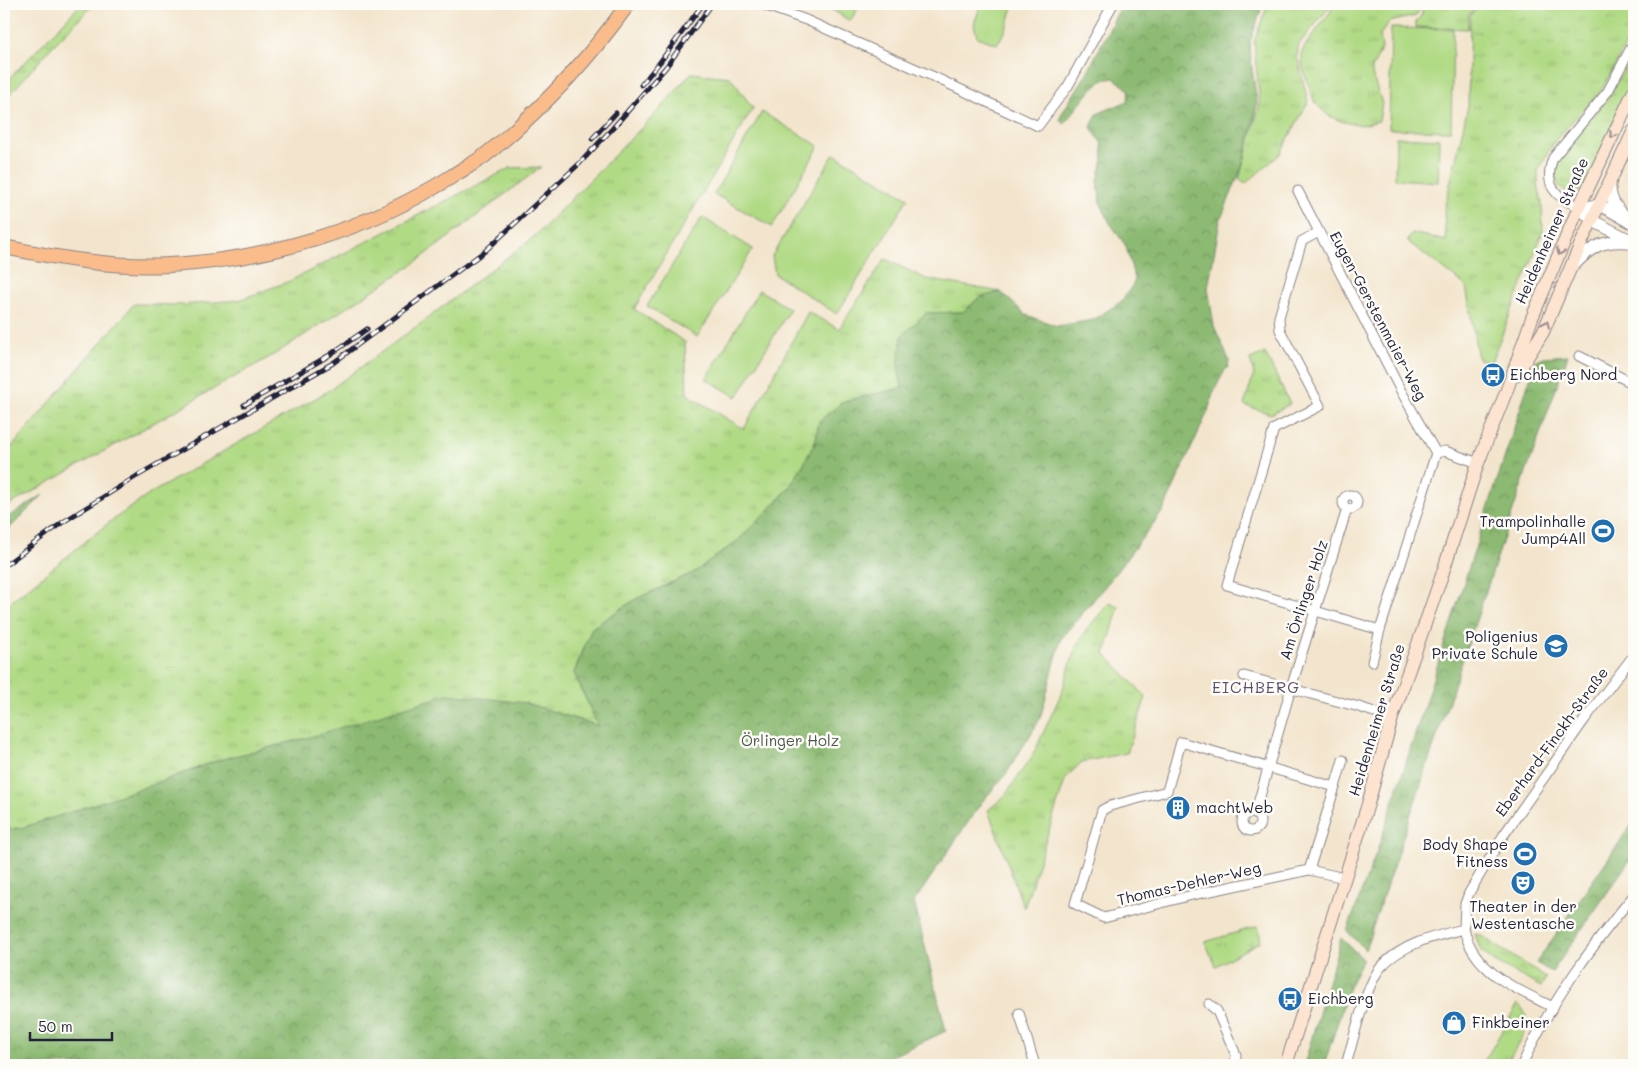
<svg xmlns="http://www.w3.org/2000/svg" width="1638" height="1069" viewBox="0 0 1638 1069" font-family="Mali,sans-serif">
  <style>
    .grass { fill: url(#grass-tufts); stroke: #6a7e60 }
    .forest { fill: url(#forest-crowns); stroke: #576e56 }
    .pitch { fill: #b1da85; stroke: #6a7e60 }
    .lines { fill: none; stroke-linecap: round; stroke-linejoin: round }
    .minor-casing { stroke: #8a8484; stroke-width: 11 }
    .tertiary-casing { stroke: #8a8484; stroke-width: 13 }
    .secondary-casing { stroke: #8a8484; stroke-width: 14 }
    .primary-casing { stroke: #8a8484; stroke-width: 16 }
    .minor { stroke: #fff; stroke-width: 9 }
    .tertiary { stroke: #fff; stroke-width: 11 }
    .secondary { stroke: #fde4d1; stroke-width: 12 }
    .primary { stroke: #fabc8b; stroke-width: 14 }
    .rail-casing { stroke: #22223b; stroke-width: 5 }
    .rail { stroke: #fdfcf7; stroke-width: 3; stroke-dasharray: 9; stroke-linecap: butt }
    .oneway { stroke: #9a8d8e }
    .labels { text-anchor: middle; stroke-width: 5; stroke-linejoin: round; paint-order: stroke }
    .street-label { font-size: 15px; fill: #22223b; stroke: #fdfcf7 }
    .poi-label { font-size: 15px; fill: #22223b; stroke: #fdfcf7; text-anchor: start }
    .park-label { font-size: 15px; fill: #4d5951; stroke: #fdfcf7 }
    .neighbourhood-label { font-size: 16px; letter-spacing: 1px; fill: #5c4f72; stroke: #fdfcf7 }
  </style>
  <defs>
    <pattern id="grass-tufts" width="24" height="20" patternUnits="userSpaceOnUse" patternTransform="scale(1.25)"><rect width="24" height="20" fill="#b1da85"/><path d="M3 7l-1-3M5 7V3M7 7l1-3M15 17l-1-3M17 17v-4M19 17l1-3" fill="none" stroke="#98bb74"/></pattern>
    <pattern id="forest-crowns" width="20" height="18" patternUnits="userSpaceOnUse" patternTransform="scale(1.25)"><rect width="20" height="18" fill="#8cba72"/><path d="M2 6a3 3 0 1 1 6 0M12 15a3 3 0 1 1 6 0" fill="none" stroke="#72975f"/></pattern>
  </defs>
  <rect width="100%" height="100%" fill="#fdfcf7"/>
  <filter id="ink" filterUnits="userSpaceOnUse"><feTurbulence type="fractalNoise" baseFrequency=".02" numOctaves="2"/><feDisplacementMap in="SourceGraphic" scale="10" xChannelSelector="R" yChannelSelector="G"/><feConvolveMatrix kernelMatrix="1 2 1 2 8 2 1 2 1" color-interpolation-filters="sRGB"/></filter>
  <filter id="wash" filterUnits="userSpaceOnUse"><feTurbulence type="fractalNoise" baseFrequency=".0096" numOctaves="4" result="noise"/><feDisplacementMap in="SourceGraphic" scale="20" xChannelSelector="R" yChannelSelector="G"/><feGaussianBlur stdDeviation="1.12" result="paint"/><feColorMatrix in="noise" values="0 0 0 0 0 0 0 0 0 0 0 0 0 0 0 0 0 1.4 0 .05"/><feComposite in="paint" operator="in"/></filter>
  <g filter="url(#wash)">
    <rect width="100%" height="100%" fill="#f3e5cd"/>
    <!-- grass -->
    <g class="grass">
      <polygon points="81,4 94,4 51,48 4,101 4,84"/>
      <polygon points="1268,4 1332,4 1299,44 1297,56 1308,102 1280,154 1245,184 1239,179 1260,104 1254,42"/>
      <polygon points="1336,4 1418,4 1419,10 1416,16 1389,22 1380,35 1382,48 1372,68 1372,74 1382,103 1379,121 1362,125 1343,122 1329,116 1315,103 1302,67 1302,52 1305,46"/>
      <path d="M1422,4H1481L1468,15V29L1416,27V22C1422,16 1423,12 1422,4Z"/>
      <polygon points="1483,4 1634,4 1634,30 1603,88 1558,137 1538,169 1538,185 1542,203 1543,232 1491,362 1478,359 1466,286 1407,241 1412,233 1446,241 1444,210 1468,106 1470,15"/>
      <path d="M1634,52V85L1587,184C1569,205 1547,185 1559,158L1609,97Z"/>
      <polygon points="691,73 730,77 753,108 634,309 685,342 687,394 744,429 808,312 839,329 885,259 926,279 1001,292 980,297 963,312 926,313 898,367 902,388 844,401 819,421 816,440 801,469 789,488 771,508 736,542 695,572 636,599 592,628 574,673 598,726 526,703 307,738 219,760 151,785 53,818 21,828 4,829 4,607 111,521 153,492 328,391 424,321 535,236 661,108"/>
      <polygon points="541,167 412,265 275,354 4,508 4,456 134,304 182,305 239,300 290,281 510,168"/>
      <polygon points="1265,353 1290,404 1271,414 1244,405 1254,374 1250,359"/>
      <polygon points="1109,603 1119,606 1105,654 1146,697 1127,753 1082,762 1066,777 1024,908 988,810 1003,798 1033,755 1062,692 1074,652 1086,630"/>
      <polygon points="1258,926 1261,941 1216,966 1205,942"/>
      <polygon points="1475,934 1480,935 1546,978 1541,987 1493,961 1480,949"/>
      <path d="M1518,1004C1538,1020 1515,1048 1506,1065H1482Z"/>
    </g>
    <!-- forest -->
    <g class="forest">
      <polygon points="1122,4 1263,4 1250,42 1251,62 1257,101 1255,116 1242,167 1220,221 1208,288 1214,326 1229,360 1228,367 1225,370 1213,393 1208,411 1163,511 1106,585 1061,639 1040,719 1006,774 981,803 914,902 946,1031 873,1065 4,1065 4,829 21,828 53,818 151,785 219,760 307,738 448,694 526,703 598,726 574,673 592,628 636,599 695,572 736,542 771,508 789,488 801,469 816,440 819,421 844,401 902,388 898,367 902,336 926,313 963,312 980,297 1001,292 1026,315 1057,326 1093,320 1122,301 1135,281 1126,246 1110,223 1100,202 1098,181 1103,159 1102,144 1091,127 1097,114 1128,101 1129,90 1114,78 1102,80 1092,89 1064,124 1060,120 1061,115 1087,73"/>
      <polygon points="1568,355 1523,481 1365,950 1347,931 1380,843 1536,360 1544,357"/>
      <polygon points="43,495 4,534 4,520"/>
      <polygon points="1634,821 1634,854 1552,972 1536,963"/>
      <polygon points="1341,938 1363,959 1349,987 1324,1065 1304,1065"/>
    </g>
    <!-- pitch -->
    <g class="pitch">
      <polygon points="823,4 861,4 850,21"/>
      <polygon points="981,4 1014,4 1005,32 997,44 977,37 974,24"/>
      <polygon points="1391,28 1453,29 1451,131 1389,129"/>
      <polygon points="762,112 819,146 772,227 714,194"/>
      <polygon points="1396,137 1439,139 1438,182 1395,179"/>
      <polygon points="834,154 908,198 837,314 775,274 772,256"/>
      <polygon points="702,217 753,249 697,337 647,306"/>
      <polygon points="759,290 790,309 737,397 706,379"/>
    </g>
  </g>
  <g filter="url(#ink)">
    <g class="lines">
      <defs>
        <g id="minor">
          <polyline points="761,4 806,20 932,76 1038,126 1068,86 1113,4"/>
          <polyline points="1298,191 1401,391 1436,453 1380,630 1372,662"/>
          <path d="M1579,207C1555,197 1543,185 1553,158L1608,91L1634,42"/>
          <polyline points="1319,232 1302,241 1279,317 1280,330 1320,406 1274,429 1227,585 1380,630"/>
          <polyline points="1579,356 1634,384"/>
          <polyline points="1436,453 1445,451 1478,463"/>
          <circle cx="1350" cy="502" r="7"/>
          <polyline points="1244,676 1359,707 1392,718"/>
          <polyline points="1335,787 1343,760"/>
          <circle cx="1251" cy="822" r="9"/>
          <polyline points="1255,814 1291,688 1347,509"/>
          <polyline points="1309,870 1335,787 1181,742 1167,791 1110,806 1102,810 1075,904 1104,918 1192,895 1309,870 1345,878"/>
          <path d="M1464,929C1473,971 1517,990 1553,1007"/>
          <polyline points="1209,1004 1217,1011 1236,1055 1235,1065"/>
          <polyline points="1019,1013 1035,1065"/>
          <path d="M1346,1065C1353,1041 1366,984 1381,967C1401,944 1435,936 1464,929L1465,904L1469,893L1503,836L1585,719L1634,655"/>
          <path d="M1522,1065C1550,1003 1591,947 1634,895"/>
        </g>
        <g id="tertiary">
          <path d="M1610,182C1609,197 1614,206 1625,216"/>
          <polyline points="1591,206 1600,205 1634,224"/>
          <polyline points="1579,207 1593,221 1630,240"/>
          <path d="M1572,267C1592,246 1604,238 1634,243"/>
        </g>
        <g id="secondary">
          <polyline points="1516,375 1543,332 1583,239 1634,130"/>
          <polyline points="1286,1065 1368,804 1392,718 1441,578 1478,463 1508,387 1532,318 1579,207 1634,91"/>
        </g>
        <path id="primary" d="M4,247C58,258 113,268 169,265C267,260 367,230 451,177C461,170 473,164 483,157C537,114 588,60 628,4"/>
      </defs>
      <!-- minor casing -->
      <use href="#minor" class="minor-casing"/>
      <!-- tertiary casing -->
      <use href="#tertiary" class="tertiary-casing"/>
      <!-- secondary casing -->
      <use href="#secondary" class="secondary-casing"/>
      <!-- primary casing -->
      <use href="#primary" class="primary-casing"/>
      <!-- minor -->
      <use href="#minor" class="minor"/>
      <!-- tertiary -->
      <use href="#tertiary" class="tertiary"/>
      <!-- secondary -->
      <use href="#secondary" class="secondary"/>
      <!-- primary -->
      <use href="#primary" class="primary"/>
      <defs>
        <g id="rail">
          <polyline points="641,85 660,62 703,4"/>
          <polyline points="592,139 616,113"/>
          <polyline points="244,405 328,356 367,329"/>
          <polyline points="4,566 63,522 137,476 333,363 485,251 579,164 612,129 666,67 712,4"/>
        </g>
      </defs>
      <!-- rail casing -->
      <use href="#rail" class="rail-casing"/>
      <!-- rail -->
      <use href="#rail" class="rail"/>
    </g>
    <!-- one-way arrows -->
    <defs><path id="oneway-chevron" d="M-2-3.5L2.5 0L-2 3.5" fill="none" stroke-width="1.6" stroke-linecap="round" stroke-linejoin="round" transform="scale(1.25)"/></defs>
    <g class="oneway">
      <use href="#oneway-chevron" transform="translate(1613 135) rotate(116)"/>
      <use href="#oneway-chevron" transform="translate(1560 252) rotate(113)"/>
      <use href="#oneway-chevron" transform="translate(1546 324) rotate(-66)"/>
    </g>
  </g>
  <!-- icons -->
  <defs>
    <symbol id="bus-disc" viewBox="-11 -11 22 22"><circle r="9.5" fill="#1f6fb2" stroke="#fdfcf7"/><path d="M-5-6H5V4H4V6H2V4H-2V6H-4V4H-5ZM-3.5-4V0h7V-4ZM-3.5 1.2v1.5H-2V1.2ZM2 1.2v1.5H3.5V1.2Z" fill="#fff"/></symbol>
    <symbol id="stadium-disc" viewBox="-11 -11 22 22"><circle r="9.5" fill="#1f6fb2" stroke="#fdfcf7"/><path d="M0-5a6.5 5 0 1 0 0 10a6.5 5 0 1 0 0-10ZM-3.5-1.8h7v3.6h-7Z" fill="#fff"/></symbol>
    <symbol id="school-disc" viewBox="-11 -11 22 22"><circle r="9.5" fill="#1f6fb2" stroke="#fdfcf7"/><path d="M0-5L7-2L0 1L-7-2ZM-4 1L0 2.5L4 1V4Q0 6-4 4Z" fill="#fff"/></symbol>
    <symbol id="building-disc" viewBox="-11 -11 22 22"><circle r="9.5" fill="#1f6fb2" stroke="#fdfcf7"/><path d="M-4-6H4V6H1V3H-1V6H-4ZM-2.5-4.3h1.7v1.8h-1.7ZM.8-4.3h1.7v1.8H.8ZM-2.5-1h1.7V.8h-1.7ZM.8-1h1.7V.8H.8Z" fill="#fff"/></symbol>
    <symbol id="theatre-disc" viewBox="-11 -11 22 22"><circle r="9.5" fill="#1f6fb2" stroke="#fdfcf7"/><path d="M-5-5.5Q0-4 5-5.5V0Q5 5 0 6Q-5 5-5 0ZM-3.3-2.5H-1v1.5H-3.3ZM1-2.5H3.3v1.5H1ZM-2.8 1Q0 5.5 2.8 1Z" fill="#fff"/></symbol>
    <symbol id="shop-disc" viewBox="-11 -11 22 22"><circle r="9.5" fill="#1f6fb2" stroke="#fdfcf7"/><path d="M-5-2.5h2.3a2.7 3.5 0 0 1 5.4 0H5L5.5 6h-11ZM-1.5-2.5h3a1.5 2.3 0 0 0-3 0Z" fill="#fff"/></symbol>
  </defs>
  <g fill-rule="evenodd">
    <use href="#bus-disc" x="1479" y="361" width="28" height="28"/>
    <use href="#stadium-disc" x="1589" y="517" width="28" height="28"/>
    <use href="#school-disc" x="1542" y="632" width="28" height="28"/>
    <use href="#building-disc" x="1164" y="794" width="28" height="28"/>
    <use href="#stadium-disc" x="1511" y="840" width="28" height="28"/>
    <use href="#theatre-disc" x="1509" y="869" width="28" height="28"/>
    <use href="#bus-disc" x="1276" y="985" width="28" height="28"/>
    <use href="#shop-disc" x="1440" y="1009" width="28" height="28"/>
  </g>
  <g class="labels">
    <!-- street labels -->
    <g class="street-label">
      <text transform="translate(1552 231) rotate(-66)" y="5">Heidenheimer Straße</text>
      <text transform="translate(1378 316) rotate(62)" y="5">Eugen-Gerstenmaier-Weg</text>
      <text transform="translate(1304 600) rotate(-72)" y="5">Am Örlinger Holz</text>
      <text transform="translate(1377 720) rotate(-73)" y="5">Heidenheimer Straße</text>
      <text transform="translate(1552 742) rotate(-54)" y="5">Eberhard-Finckh-Straße</text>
      <text transform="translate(1189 884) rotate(-13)" y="5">Thomas-Dehler-Weg</text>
    </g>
    <!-- poi labels -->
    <g class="poi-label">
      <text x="1510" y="380">Eichberg Nord</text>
      <text x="1586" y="527" text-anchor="end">Trampolinhalle<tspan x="1586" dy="17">Jump4All</tspan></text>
      <text x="1538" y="642" text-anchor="end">Poligenius<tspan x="1538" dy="17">Private Schule</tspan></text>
      <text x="1196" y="813">machtWeb</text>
      <text x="1508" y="850" text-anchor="end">Body Shape<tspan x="1508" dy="17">Fitness</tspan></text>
      <text x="1523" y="912" text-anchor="middle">Theater in der<tspan x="1523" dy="17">Westentasche</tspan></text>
      <text x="1308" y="1004">Eichberg</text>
      <text x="1472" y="1028">Finkbeiner</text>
    </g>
    <!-- park labels -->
    <g class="park-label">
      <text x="790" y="746">Örlinger Holz</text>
    </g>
    <!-- neighbourhood labels -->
    <g class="neighbourhood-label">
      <text x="1256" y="693">EICHBERG</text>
    </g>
  </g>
  <!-- margin -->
  <rect width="1638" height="1069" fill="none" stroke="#fdfcf7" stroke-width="20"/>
  <!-- scale -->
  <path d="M30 1032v8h82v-8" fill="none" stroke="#22223b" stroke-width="2.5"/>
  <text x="38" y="1032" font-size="15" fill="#22223b" stroke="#fdfcf7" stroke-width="4" paint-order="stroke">50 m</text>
</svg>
